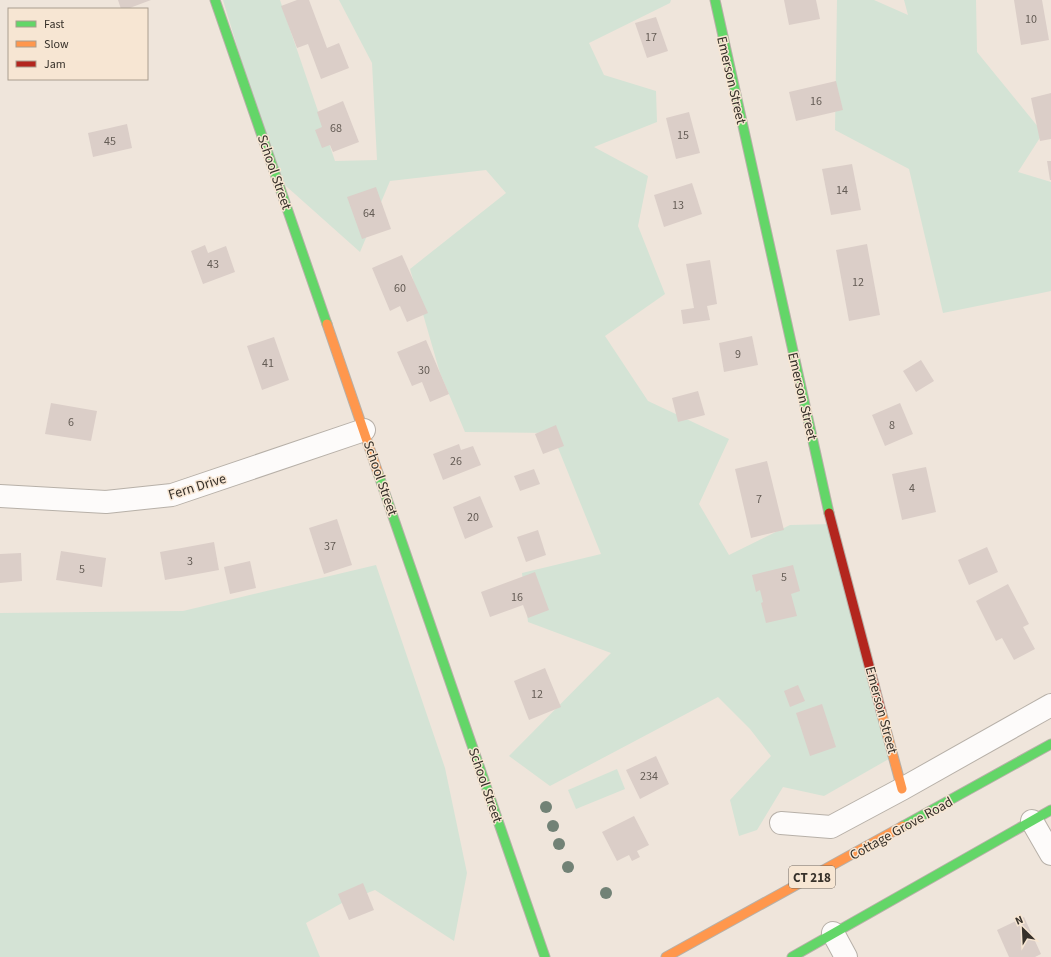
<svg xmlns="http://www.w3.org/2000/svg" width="1051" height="957" viewBox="0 0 1051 957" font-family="'Source Sans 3',sans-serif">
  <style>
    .green { fill: #d4e3d5 }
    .building { fill: #dbcec8 }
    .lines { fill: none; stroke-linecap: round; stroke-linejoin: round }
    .street-casing { stroke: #b7b0a8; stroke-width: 24 }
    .fast-casing { stroke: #b7b0a8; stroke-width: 11 }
    .slow-casing { stroke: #b7b0a8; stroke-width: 11 }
    .jam-casing { stroke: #b7b0a8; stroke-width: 11 }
    .street { stroke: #fdfbfa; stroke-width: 22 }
    .fast { stroke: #63d668; stroke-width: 9 }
    .slow { stroke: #ff974d; stroke-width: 9 }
    .jam { stroke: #b3261e; stroke-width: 9 }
    .tree { fill: #728276 }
    .labels { text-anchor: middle; stroke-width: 3; stroke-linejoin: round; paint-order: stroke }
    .number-label { font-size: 12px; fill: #645c55 }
    .shield { fill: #f7e6d3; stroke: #71675d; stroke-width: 1 }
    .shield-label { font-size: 13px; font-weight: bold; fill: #37312a }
    .street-label { font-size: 14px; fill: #37312a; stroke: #f7e6d3 }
  </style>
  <rect width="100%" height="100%" fill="#efe5db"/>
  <!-- green -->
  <g class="green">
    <polygon points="223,0 280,0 335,161 377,160 372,63 339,0 671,0 670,3 589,43 604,75 656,91 657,122 594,147 648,176 638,226 665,294 605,336 648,401 729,439 699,504 729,555 790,525 833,524 894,756 824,796 783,787 757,830 739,836 730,800 771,756 750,729 718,697 550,786 509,756 611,653 528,622 522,573 601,554 552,433 465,432 440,373 410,269 506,193 486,170 390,181 360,252 277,178"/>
    <polygon points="837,0 874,0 908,15 904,0 976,0 977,52 1043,133 1018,172 1051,182 1051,291 943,313 909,169 835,130"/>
    <polygon points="376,565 445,768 467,873 454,941 375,890 342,903 306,923 320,957 0,957 0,613 183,611"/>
    <polygon points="617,769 625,789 576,809 568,790"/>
  </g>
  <!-- building -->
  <g class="building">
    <polygon points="118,0 151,0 127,9 121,9"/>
    <polygon points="297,0 309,0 327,48 339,43 349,68 321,79 308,44 297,48 281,6"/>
    <polygon points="784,0 816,0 820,19 789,25"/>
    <polygon points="1014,0 1042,0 1049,40 1021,45"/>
    <polygon points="656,17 668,51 647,58 635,23"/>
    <polygon points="836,81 843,110 796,121 789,92"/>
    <polygon points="1051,93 1051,139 1040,141 1031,98"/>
    <polygon points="343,101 359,142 333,152 330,145 322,148 315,130 322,127 317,112"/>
    <polygon points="689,112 700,153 676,159 666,118"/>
    <polygon points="127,124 132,148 93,157 88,133"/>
    <polygon points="1047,161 1051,161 1051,180 1050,180"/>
    <polygon points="852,164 861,210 831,215 822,169"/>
    <polygon points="692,183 702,214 664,227 654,195"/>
    <polygon points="376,187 391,229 362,239 347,197"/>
    <polygon points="867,244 880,315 849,321 836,250"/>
    <polygon points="205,245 208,253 226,246 235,272 203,284 191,251"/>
    <polygon points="402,255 428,313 407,322 400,306 390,311 372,268"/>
    <polygon points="710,260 717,304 707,306 710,320 683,324 681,310 694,308 686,264"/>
    <polygon points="752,336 758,365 724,372 719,343"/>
    <polygon points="274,337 289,380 262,390 247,346"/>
    <polygon points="426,340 449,394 430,402 422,382 412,386 397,352"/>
    <polygon points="921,360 934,381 916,392 903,371"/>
    <polygon points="698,391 705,415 678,422 672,398"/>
    <polygon points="51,403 97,411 91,441 45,434"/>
    <polygon points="900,403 913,434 885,446 872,415"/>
    <polygon points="556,425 564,446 543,454 535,434"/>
    <polygon points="459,444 461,450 473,446 481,465 443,480 433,454"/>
    <polygon points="767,461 784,530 751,538 735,469"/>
    <polygon points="926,467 936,512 902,520 892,474"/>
    <polygon points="534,469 540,484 520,491 514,476"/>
    <polygon points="480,496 493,527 465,539 453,507"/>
    <polygon points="337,519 352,565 324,574 309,528"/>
    <polygon points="538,530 546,555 526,562 517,537"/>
    <polygon points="214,542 219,570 165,580 160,552"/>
    <polygon points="987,547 998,572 969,585 958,560"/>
    <polygon points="61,551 106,558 102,587 56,580"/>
    <polygon points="21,553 22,581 0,583 0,554"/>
    <polygon points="250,561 256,588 230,594 224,567"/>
    <polygon points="793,565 800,591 791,594 797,616 766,623 761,603 763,602 760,590 756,592 752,575"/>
    <polygon points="535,572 549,610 528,618 523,605 490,617 481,592"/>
    <polygon points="1008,584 1029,624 1023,627 1035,649 1014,660 1002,638 996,641 976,601"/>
    <polygon points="545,668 561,707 529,720 514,681"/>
    <polygon points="798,685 805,701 790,707 784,691"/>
    <polygon points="822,704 836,747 810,756 796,713"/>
    <polygon points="656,756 669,784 640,799 626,770"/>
    <polygon points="634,816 649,845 637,851 640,857 632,861 629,855 617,861 602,832"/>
    <polygon points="363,883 374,910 349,920 338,894"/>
    <polygon points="1024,917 1041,954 1035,957 1009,957 997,930"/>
  </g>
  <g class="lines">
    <defs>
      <g id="street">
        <polyline points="0,496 106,502 172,495 364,430"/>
        <polyline points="1032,821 1051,854"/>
        <polyline points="781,823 831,827 902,789 1051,705"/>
        <polyline points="833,933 846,957"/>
      </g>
      <g id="fast">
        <polyline points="215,0 327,324"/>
        <polyline points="715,0 829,513"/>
        <polyline points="378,473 545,957"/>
        <polyline points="903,826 1051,744"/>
        <polyline points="792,957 1051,810"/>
      </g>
      <g id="slow">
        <polyline points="327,324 378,473"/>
        <polyline points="881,711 902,789"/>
        <polyline points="666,957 903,826"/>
      </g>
      <polyline id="jam" points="829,513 881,711"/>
    </defs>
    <!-- street casing -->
    <use href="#street" class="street-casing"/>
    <!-- fast casing -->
    <use href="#fast" class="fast-casing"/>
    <!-- slow casing -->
    <use href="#slow" class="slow-casing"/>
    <!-- jam casing -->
    <use href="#jam" class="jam-casing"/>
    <!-- street -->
    <use href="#street" class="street"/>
    <!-- fast -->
    <use href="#fast" class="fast"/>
    <!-- slow -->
    <use href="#slow" class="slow"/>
    <!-- jam -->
    <use href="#jam" class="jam"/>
  </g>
  <!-- trees -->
  <g class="tree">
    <circle cx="546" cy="807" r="6"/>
    <circle cx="553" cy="826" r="6"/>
    <circle cx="559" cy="844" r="6"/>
    <circle cx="568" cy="867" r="6"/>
    <circle cx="606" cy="893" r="6"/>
  </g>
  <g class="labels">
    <!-- number labels -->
    <g class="number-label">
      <text x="1031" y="23">10</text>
      <text x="651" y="41">17</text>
      <text x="816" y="105">16</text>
      <text x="336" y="132">68</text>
      <text x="683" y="139">15</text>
      <text x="110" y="145">45</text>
      <text x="842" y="194">14</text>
      <text x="678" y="209">13</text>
      <text x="369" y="217">64</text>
      <text x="213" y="268">43</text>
      <text x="858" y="286">12</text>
      <text x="400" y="292">60</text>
      <text x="738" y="358">9</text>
      <text x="268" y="367">41</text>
      <text x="424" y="374">30</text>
      <text x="71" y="426">6</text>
      <text x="892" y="429">8</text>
      <text x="456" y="465">26</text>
      <text x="912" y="492">4</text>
      <text x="759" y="503">7</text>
      <text x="473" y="521">20</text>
      <text x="330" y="550">37</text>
      <text x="190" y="565">3</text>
      <text x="82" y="573">5</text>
      <text x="784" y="581">5</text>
      <text x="517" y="601">16</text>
      <text x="537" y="698">12</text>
      <text x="649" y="780">234</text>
    </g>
    <!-- shield labels -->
    <rect class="shield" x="789" y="866" width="46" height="22" rx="3"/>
    <g class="shield-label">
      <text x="812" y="882">CT 218</text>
    </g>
    <!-- street labels -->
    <g class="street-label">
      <text transform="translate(732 80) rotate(77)" y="5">Emerson Street</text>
      <text transform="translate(275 172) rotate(71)" y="5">School Street</text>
      <text transform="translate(803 396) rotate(77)" y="5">Emerson Street</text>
      <text transform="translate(381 478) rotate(71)" y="5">School Street</text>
      <text transform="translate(197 486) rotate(-17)" y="5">Fern Drive</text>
      <text transform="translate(882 710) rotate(75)" y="5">Emerson Street</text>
      <text transform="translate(486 785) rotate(71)" y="5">School Street</text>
      <text transform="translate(901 828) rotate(-29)" y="5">Cottage Grove Road</text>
    </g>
  </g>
  <!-- legend -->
  <rect x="8" y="8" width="140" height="72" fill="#f7e6d3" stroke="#aa9e8f"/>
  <rect x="16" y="21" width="20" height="6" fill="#63d668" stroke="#aa9e8f"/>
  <text x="44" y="28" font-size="12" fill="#37312a">Fast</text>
  <rect x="16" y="41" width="20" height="6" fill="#ff974d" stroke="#aa9e8f"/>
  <text x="44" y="48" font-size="12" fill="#37312a">Slow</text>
  <rect x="16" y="61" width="20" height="6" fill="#b3261e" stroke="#aa9e8f"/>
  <text x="44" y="68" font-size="12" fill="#37312a">Jam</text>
  <!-- north arrow -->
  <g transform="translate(1023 929) rotate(336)" stroke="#f7e6d3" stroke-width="3" paint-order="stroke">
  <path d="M0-3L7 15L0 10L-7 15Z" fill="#37312a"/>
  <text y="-6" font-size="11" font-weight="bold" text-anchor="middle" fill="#37312a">N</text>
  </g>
</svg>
